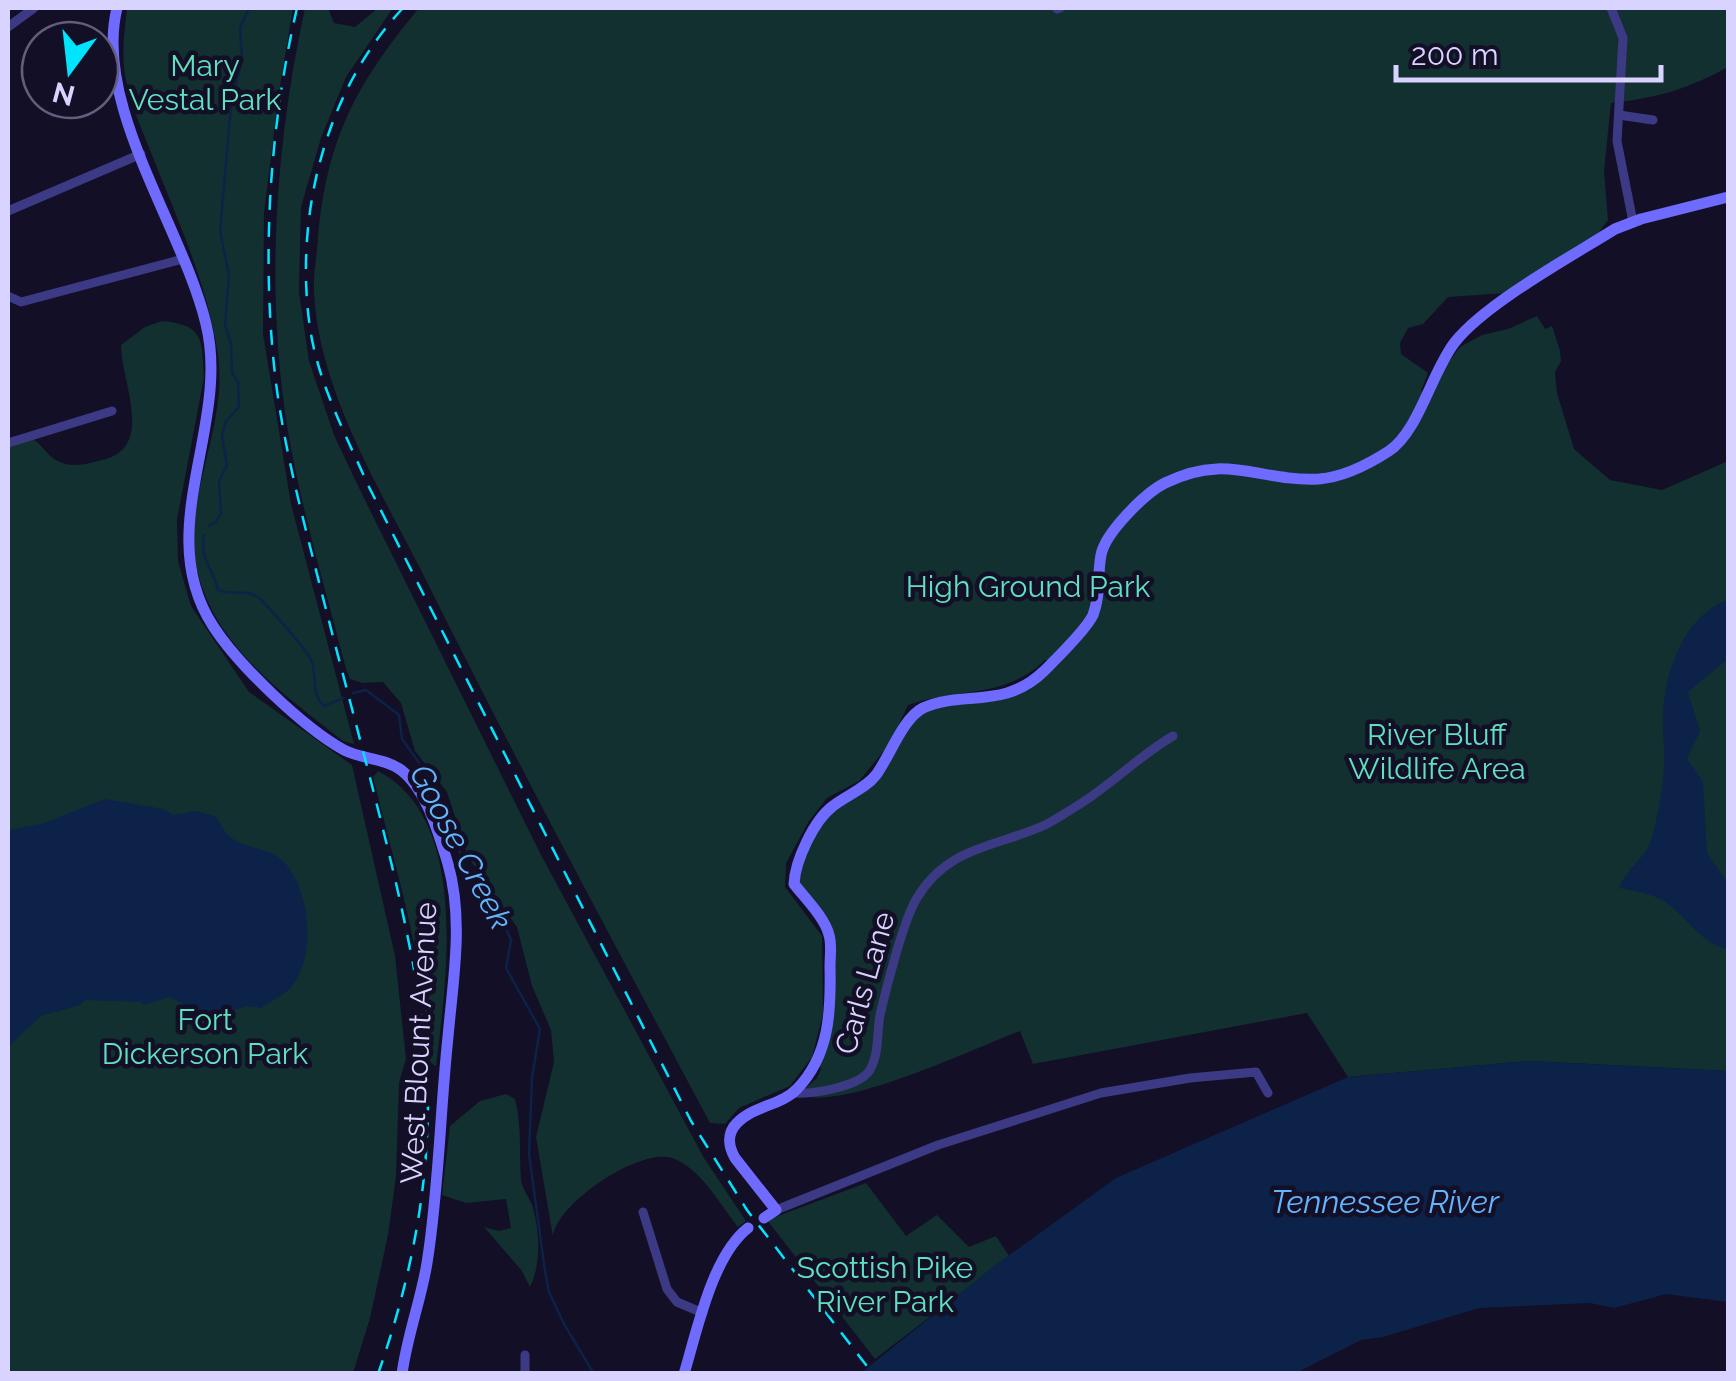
<svg xmlns="http://www.w3.org/2000/svg" width="1736" height="1381" viewBox="0 0 1736 1381" font-family="Raleway,sans-serif">
  <style>
    .green { fill: #12302f }
    .water { fill: #0c2248 }
    .lines { fill: none; stroke-linecap: round; stroke-linejoin: round }
    .stream { stroke: #0c2248; stroke-width: 2.5 }
    .street { stroke: #3d3a85; stroke-width: 9 }
    .secondary { stroke: #6f6bff; stroke-width: 11 }
    .rail { stroke: #00e5ff; stroke-width: 2.5; stroke-dasharray: 15 12; stroke-linecap: butt }
    .labels { text-anchor: middle; stroke-width: 9; stroke-linejoin: round; paint-order: stroke }
    .park-label { font-size: 30px; fill: #5fe0c0; stroke: #130f26 }
    .street-label { font-size: 30px; fill: #d9d4ff; stroke: #130f26 }
    .water-label { font-size: 32px; font-style: italic; fill: #62b6ff; stroke: #130f26 }
  </style>
  <rect width="100%" height="100%" fill="#130f26"/>
  <!-- green -->
  <g class="green">
    <path d="M127,8H293L279,92L264,213L263,334L291,504L354,744L343,741C290,699 225,654 202,587C174,508 229,434 218,355C209,293 184,234 160,175C147,140 129,106 124,68C122,47 125,28 127,8Z"/>
    <path d="M305,8H328L334,23L355,27L378,8H393L346,77L321,138L301,207L299,292L309,361L334,435L359,488L540,853L704,1158L746,1221L738,1227C719,1203 703,1172 675,1159C643,1144 555,1204 553,1237L536,1137L554,1062L551,1030L532,986L517,927L468,857L447,792L415,751L401,703L383,682L363,683L350,679L346,669C326,591 302,512 288,432C265,292 275,146 305,8Z"/>
    <path d="M419,8H1728V67C1688,89 1657,98 1611,103L1604,171L1608,220L1596,236L1507,293L1448,297L1423,324L1408,328L1400,343L1401,354L1428,373L1421,391L1426,393L1460,347L1482,335L1508,329L1537,316L1545,329L1552,326L1560,351L1561,361L1555,372L1557,393L1574,449L1610,480L1662,490L1728,461V1071L1530,1061L1348,1077L1307,1013L1033,1064L1020,1031C972,1049 850,1108 803,1096L802,1091L817,1078L821,1069L819,1059L832,1016L829,934L794,884L795,868L829,808L873,779L919,710L1014,690L1051,661L1045,660C1006,699 955,688 908,705L889,745L859,781L827,798L809,821L786,863L785,887L822,936L823,1014L812,1057L790,1086L739,1108L725,1124L710,1123C615,945 519,767 429,586C385,497 318,393 314,291C313,274 317,255 318,238C327,138 356,84 419,8Z"/>
    <path d="M162,321C204,325 202,339 204,377L177,520L178,561L191,606L249,692L352,765L395,956L406,1059L399,1083L396,1176L388,1235L370,1318L353,1373L8,1374V447L33,439C42,445 47,455 56,460C71,469 86,464 102,460C156,448 121,382 121,345L145,327Z"/>
    <path d="M378,771C471,819 446,982 436,1066L429,1062C426,966 396,870 373,777Z"/>
    <path d="M506,1094L515,1099C522,1126 519,1152 521,1179C522,1190 530,1198 533,1208C540,1232 541,1265 530,1287L522,1271L484,1227L499,1231L511,1228L506,1199L466,1203L442,1195L450,1126L480,1101Z"/>
    <polygon points="866,1183 906,1236 937,1215 969,1247 996,1236 1009,1256 875,1359 767,1220"/>
  </g>
  <!-- water -->
  <g class="water">
    <path d="M1728,600V659L1688,692L1700,731L1687,759L1703,781L1707,853L1728,883V950C1695,939 1691,920 1665,902C1652,893 1635,891 1619,888C1626,868 1647,858 1652,837C1658,816 1662,790 1664,768C1665,750 1662,732 1663,714C1665,670 1685,614 1728,600Z"/>
    <path d="M105,799L163,809L173,815L195,811L215,816C220,822 223,830 228,835C243,850 269,846 284,862C311,891 316,956 292,986C286,994 269,1002 261,1008L248,1006L209,1018L170,997L144,1005L141,1002L85,1000L80,1005L41,1016L8,1047V830L41,824Z"/>
    <polygon points="1530,1061 1728,1071 1728,1302 1666,1294 1614,1308 1590,1303 1479,1308 1383,1337 1361,1340 1296,1373 861,1373 994,1266 1116,1178 1348,1077"/>
  </g>
  <g class="lines">
    <!-- stream -->
    <g class="stream">
      <polyline points="209,526 216,522 221,513 219,481 227,465 222,436 226,421 239,407 238,382 232,373 231,344 225,325 229,275 220,231 231,106 242,58 240,28 249,8"/>
      <path d="M204,535C199,557 213,569 218,590C230,596 244,589 256,596C264,600 309,653 312,662C317,679 311,693 324,706L343,698"/>
      <polyline points="353,693 366,690 399,715 402,739 438,789 465,867 503,922 511,940 506,968 540,1029 532,1078 529,1154 545,1271 549,1292 564,1324 594,1374"/>
    </g>
    <!-- street -->
    <g class="street">
      <polyline points="1611,8 1623,38 1617,141 1633,222"/>
      <polyline points="1057,9 1060,8"/>
      <polyline points="8,27 34,8"/>
      <polyline points="1619,115 1653,120"/>
      <polyline points="8,211 141,154"/>
      <polyline points="8,296 21,302 183,259"/>
      <polyline points="8,443 112,411"/>
      <path d="M794,1093C813,1094 862,1087 871,1068C879,1053 877,1031 880,1015C886,989 904,918 917,898C948,845 999,847 1047,824C1058,818 1069,811 1080,804C1112,784 1139,756 1173,736"/>
      <polyline points="776,1210 938,1145 1101,1093 1190,1078 1256,1072 1268,1093"/>
      <polyline points="643,1212 667,1289 677,1302 703,1313"/>
      <polyline points="525,1374 525,1355"/>
    </g>
    <!-- secondary -->
    <g class="secondary">
      <path d="M117,8C93,106 183,228 206,324C231,426 151,530 213,626C238,665 304,728 344,750C361,759 385,758 401,770C427,790 439,835 448,864C464,921 453,979 448,1037C440,1112 439,1188 427,1263C421,1300 407,1336 402,1374"/>
      <path d="M764,1218L776,1210L735,1158C728,1146 727,1133 737,1123C753,1106 782,1105 797,1089C830,1055 831,1010 830,966C830,956 832,944 829,935C825,918 805,898 794,884C795,861 814,820 833,806C847,795 865,789 876,775C890,756 903,718 923,708C962,690 1004,710 1044,671C1057,658 1086,630 1093,615C1101,594 1097,576 1101,555C1105,533 1145,493 1165,483C1228,452 1258,482 1319,479C1343,477 1369,464 1389,451C1419,431 1432,371 1455,342C1486,303 1572,256 1615,229L1641,219L1728,197"/>
      <path d="M684,1374C697,1331 712,1256 748,1228"/>
    </g>
    <!-- rail -->
    <g class="rail">
      <path d="M297,8C269,129 261,260 276,383C285,453 304,522 321,590C346,688 373,785 396,883C415,967 432,1051 427,1137C423,1218 405,1297 378,1374"/>
      <path d="M403,8C325,91 294,216 310,328C318,383 346,435 368,485L691,1121L747,1210L873,1374"/>
    </g>
  </g>
  <g class="labels">
    <!-- park labels -->
    <g class="park-label">
      <text x="205" y="76">Mary<tspan x="205" dy="34">Vestal Park</tspan></text>
      <text x="1028" y="597">High Ground Park</text>
      <text x="1437" y="745">River Bluff<tspan x="1437" dy="34">Wildlife Area</tspan></text>
      <text x="205" y="1030">Fort<tspan x="205" dy="34">Dickerson Park</tspan></text>
      <text x="885" y="1278">Scottish Pike<tspan x="885" dy="34">River Park</tspan></text>
    </g>
    <!-- street labels -->
    <g class="street-label">
      <text transform="translate(865 983) rotate(-74)" y="10">Carls Lane</text>
      <text transform="translate(419 1043) rotate(-87)" y="10">West Blount Avenue</text>
    </g>
    <!-- water labels -->
    <g class="water-label">
      <text transform="translate(461 847) rotate(62)" y="11">Goose Creek</text>
      <text x="1385" y="1213">Tennessee River</text>
    </g>
  </g>
  <!-- border -->
  <rect width="1736" height="1381" fill="none" stroke="#d9d4ff" stroke-width="20"/>
  <!-- north arrow -->
  <g transform="translate(70 70) rotate(195)"><circle r="48" fill="#130f26" stroke="#625e7d" stroke-width="2.5"/>
  <path d="M0-8L18 38L0 25L-18 38Z" fill="#00e5ff"/>
  <text y="-15" font-size="28" font-weight="bold" text-anchor="middle" fill="#d9d4ff">N</text>
  </g>
  <!-- scale -->
  <path d="M1396 65v15h265v-15" fill="none" stroke="#d9d4ff" stroke-width="5"/>
  <text x="1411" y="65" font-size="30" fill="#d9d4ff" stroke="#130f26" stroke-width="8" paint-order="stroke">200 m</text>
</svg>
